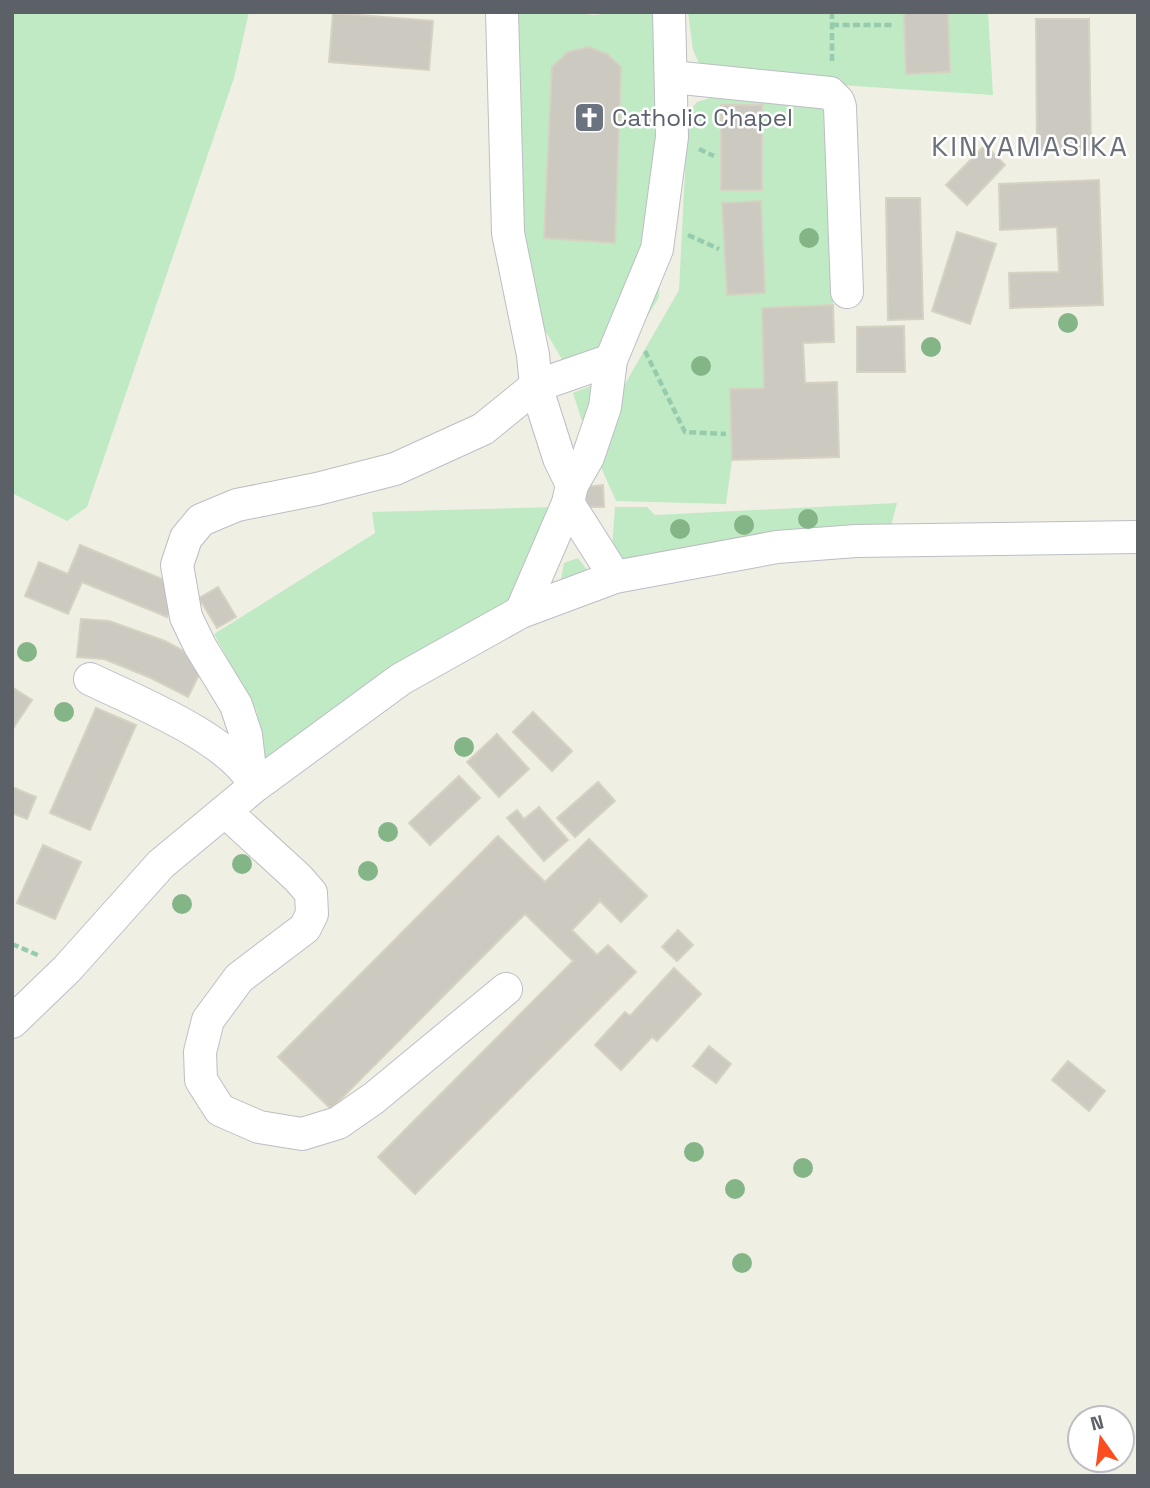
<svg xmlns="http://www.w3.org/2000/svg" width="1150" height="1488" viewBox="0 0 1150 1488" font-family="'Space Grotesk',sans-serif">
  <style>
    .green { fill: #bfeac4 }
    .building { fill: #ccc9c1; stroke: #d6d2c2; stroke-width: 2 }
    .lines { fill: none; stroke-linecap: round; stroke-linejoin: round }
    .minor-casing { stroke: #bcbec5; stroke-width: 34 }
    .path { stroke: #96ccad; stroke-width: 4.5; stroke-dasharray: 7 3.5; stroke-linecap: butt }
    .minor { stroke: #fff; stroke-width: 32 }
    .tree { fill: #84b587 }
    .labels { text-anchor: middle; stroke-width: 5; stroke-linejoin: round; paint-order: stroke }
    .worship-label { font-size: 24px; fill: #5b616d; stroke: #fff; text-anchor: start }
    .quarter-label { font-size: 28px; letter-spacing: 2px; fill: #6d7179; stroke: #fff }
  </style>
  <rect width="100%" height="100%" fill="#f0efe4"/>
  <!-- green -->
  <g class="green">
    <polygon points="12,12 249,12 234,78 87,507 67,521 12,493"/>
    <polygon points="518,12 571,12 594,15 617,12 662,12 666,164 659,297 624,355 576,383 543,327 512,175"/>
    <polygon points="688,12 988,12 993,95 717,77 701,68 693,50"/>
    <polygon points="710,98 832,106 833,305 762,308 764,388 730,389 732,460 726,504 616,501 596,456 625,384 679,290 688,113 697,102"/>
    <polygon points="609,379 584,427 573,393"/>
    <polygon points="897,503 889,534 629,566 612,548 615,507 647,507 655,515"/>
    <polygon points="556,507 516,600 262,781 257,712 214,634 375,533 372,512"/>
    <polygon points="578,558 594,579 559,590 564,563"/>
  </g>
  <!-- building -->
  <g class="building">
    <polygon points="904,12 948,12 950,72 906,74"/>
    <polygon points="333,13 433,21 429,70 329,62"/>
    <polygon points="1036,19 1089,19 1091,150 1037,150"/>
    <polygon points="589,47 607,54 621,67 615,243 544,238 552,67 568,52"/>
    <rect x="721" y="105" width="41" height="85"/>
    <polygon points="985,145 1005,165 967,205 946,185"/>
    <polygon points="1099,180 1103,305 1010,308 1009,273 1059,272 1057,227 1000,230 999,184"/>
    <polygon points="886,198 920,198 923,319 888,320"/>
    <polygon points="761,201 765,293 727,295 722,203"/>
    <polygon points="957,232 996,244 970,324 932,311"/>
    <polygon points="833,305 834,342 803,343 805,383 837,382 839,457 732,460 730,389 764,388 762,308"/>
    <polygon points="904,326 905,372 857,372 857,327"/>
    <polygon points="603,485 604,507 586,507 585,487"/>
    <polygon points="80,545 179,586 167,617 82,582 68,614 25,596 39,562 68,574"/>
    <polygon points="218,587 236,617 217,628 199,598"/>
    <polygon points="81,619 109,621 165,641 205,663 188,697 151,678 104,659 77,657"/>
    <polygon points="12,687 32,700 12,730"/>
    <polygon points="96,708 136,725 90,830 50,813"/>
    <polygon points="533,712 572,751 552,771 513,732"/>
    <polygon points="497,734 529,769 499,797 467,762"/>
    <polygon points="459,776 480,798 430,845 409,823"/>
    <polygon points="598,782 615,801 575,837 557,818"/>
    <polygon points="12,787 36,797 27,819 12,813"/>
    <polygon points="539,807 568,840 544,861 507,818 517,810 524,819"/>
    <polygon points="498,836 545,882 589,839 647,896 621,922 600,901 572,930 597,955 608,945 636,972 415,1194 378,1157 573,961 525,914 331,1109 278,1057"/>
    <polygon points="43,845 81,862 55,919 17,903"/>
    <polygon points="678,930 693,945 677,961 662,947"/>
    <polygon points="674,968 701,994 657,1041 652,1037 621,1070 595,1045 625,1012 630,1016"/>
    <polygon points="709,1046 731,1064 716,1083 693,1066"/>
    <polygon points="1068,1061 1105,1091 1089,1111 1052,1080"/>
  </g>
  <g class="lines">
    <defs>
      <g id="minor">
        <polyline points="502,12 508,233 533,355 536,386 559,458 572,485"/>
        <polyline points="672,77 830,93 838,101 840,107 847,292"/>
        <polyline points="568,503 615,577"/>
        <polyline points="521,612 568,503 572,485 588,457 605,407 611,360 657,249 672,137 669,12"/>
        <path d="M90,679C136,701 231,739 254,784"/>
        <polyline points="251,778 246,735 236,705 200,646 186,617 177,565 186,538 201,520 237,505 317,489 395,469 483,429 536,386 611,360"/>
        <polyline points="226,812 298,878 311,893 312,914 305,928 239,978 208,1020 200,1052 201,1080 220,1110 259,1127 302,1134 338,1123 374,1098 506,989"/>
        <polyline points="12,1022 67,969 161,864 255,786 401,679 521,612 615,577 777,547 856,541 1138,537"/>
      </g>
    </defs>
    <!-- minor casing -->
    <use href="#minor" class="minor-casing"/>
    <!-- path -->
    <g class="path">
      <polyline points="832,12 832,64"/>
      <polyline points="832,25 893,25"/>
      <polyline points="699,149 714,156"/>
      <polyline points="688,235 719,249"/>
      <polyline points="645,351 685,432 726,434"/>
      <polyline points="12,944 40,956"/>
    </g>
    <!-- minor -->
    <use href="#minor" class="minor"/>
  </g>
  <!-- trees -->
  <g class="tree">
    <circle cx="809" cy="238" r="10"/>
    <circle cx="1068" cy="323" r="10"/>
    <circle cx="931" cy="347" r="10"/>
    <circle cx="701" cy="366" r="10"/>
    <circle cx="808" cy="519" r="10"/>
    <circle cx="744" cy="525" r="10"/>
    <circle cx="680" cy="529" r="10"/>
    <circle cx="27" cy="652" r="10"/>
    <circle cx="64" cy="712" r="10"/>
    <circle cx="464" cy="747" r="10"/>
    <circle cx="388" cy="832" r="10"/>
    <circle cx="242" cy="864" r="10"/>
    <circle cx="368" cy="871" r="10"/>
    <circle cx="182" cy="904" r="10"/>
    <circle cx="694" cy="1152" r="10"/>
    <circle cx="803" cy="1168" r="10"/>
    <circle cx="735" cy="1189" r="10"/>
    <circle cx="742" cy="1263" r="10"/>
  </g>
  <!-- icons -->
  <defs>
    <symbol id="church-square" viewBox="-11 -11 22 22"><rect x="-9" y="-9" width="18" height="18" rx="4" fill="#6b7280" stroke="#fff"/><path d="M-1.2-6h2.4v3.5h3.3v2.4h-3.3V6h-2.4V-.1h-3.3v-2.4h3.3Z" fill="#fff"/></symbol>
  </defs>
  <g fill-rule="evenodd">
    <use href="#church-square" x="572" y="100" width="35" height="35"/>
  </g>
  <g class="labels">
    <!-- worship labels -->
    <g class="worship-label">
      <text x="612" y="126">Catholic Chapel</text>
    </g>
    <!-- quarter labels -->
    <g class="quarter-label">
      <text x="1030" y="156">KINYAMASIKA</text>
    </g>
  </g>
  <!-- border -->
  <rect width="1150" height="1488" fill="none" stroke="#5c6067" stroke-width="28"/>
  <!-- north arrow -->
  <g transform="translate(1101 1439) rotate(346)"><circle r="33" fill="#ffffff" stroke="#bebfc2" stroke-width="2"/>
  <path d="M0-5L12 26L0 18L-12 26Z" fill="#fb4d20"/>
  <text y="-10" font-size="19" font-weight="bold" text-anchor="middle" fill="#5c6067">N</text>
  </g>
</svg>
